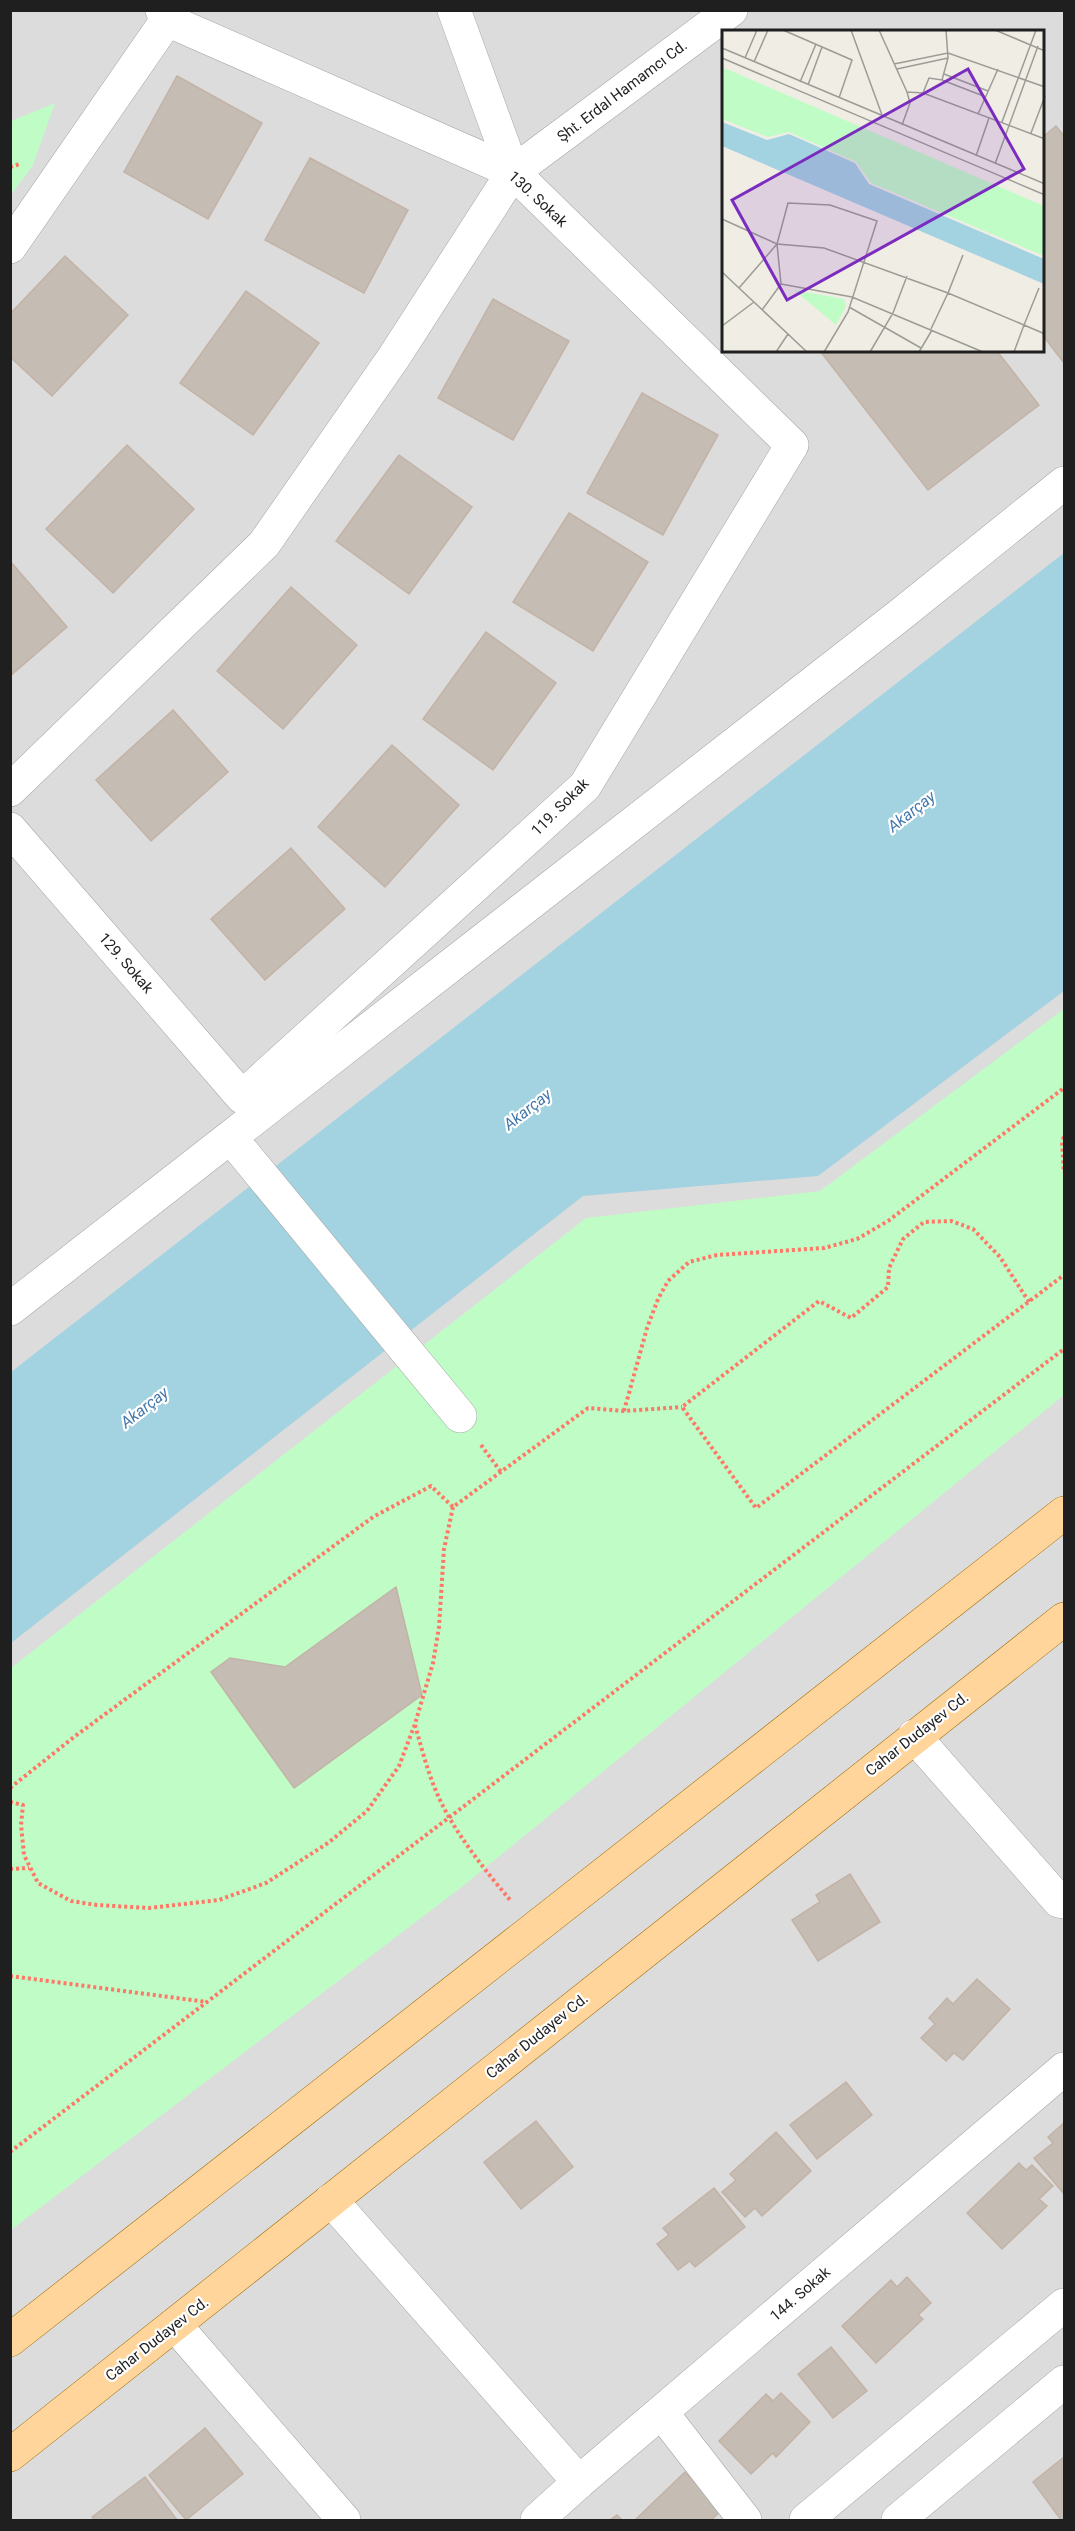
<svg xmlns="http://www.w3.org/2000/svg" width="1075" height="2531" viewBox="0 0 1075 2531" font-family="Roboto,sans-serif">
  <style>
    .residential { fill: #dddcdc; fill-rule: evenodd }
    .park { fill: #c0fcc6 }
    .water { fill: #a3d2e0 }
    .building { fill: #c5bcb4; stroke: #c3b3a6; stroke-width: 1.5 }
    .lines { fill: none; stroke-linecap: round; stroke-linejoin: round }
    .minor-casing { stroke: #a6a6a6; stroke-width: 34 }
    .major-casing { stroke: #9a6900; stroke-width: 34 }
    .path { stroke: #ff7867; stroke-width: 4; stroke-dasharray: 3 3; stroke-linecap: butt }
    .minor { stroke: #fff; stroke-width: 33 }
    .major { stroke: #ffd59b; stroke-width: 33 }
    .labels { text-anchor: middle; stroke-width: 4.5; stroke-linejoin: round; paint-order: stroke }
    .street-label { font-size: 15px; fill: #1f1f1f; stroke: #fff }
    .water-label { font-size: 16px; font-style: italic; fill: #4477ab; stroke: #fff }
    .inset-road { fill: none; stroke: #9c9b96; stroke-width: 1.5 }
    .view { fill: #7b2cbf; fill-opacity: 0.15; stroke: #7b2cbf; stroke-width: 3 }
    .inset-edge { fill: none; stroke: #1f1f1f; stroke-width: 3 }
  </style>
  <rect width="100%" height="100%" fill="#f0ede5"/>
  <!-- residential -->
  <path class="residential" d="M11,11H1064V2520H11ZM724,32H1044V351H724Z"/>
  <!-- park -->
  <g class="park">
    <polygon points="55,103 33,165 11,195 11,121"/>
    <polygon points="1064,1009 1064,1395 463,1886 11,2230 11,1668 586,1218 820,1191"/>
  </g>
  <!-- water -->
  <polygon class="water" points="1064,553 1064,991 818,1176 583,1196 11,1643 11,1372"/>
  <!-- building -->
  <g class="building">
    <polygon points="177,76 262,123 208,219 124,172"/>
    <polygon points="1056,126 1064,136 1064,363 1044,337 1044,136"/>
    <polygon points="310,158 408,210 364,293 265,240"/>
    <polygon points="65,256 128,315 52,396 10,357 10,314"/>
    <polygon points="246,291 319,343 253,435 180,383"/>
    <polygon points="493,299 569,341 513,440 438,398"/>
    <polygon points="820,351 997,351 1039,405 928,490"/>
    <polygon points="642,393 718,435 663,535 587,493"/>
    <polygon points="127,445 194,509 113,593 46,529"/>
    <polygon points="399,455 472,507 409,594 336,541"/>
    <polygon points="569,513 648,562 593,651 513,602"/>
    <polygon points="10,561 67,627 10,676"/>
    <polygon points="291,587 357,645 283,729 217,671"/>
    <polygon points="486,632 556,683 493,770 423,719"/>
    <polygon points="173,710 228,772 151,841 96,780"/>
    <polygon points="392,745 459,805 385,887 318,827"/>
    <polygon points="291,848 345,909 265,980 211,919"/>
    <polygon points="396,1587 422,1695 294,1788 211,1672 230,1658 285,1667"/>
    <polygon points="850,1874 880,1922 818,1961 792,1920 820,1902 816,1895"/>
    <polygon points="977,1979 1010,2009 963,2060 954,2053 946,2061 921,2038 935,2024 929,2018 947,1998 953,2004"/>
    <polygon points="846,2082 872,2115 817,2159 790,2125"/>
    <polygon points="536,2121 573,2167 521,2209 484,2162"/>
    <polygon points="1064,2123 1064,2194 1034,2158 1053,2143 1048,2137"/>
    <polygon points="776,2132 811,2171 762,2216 755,2208 745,2217 722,2192 736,2180 730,2174"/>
    <polygon points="1019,2163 1026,2170 1032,2165 1053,2186 1039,2199 1047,2206 1002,2249 967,2213"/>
    <polygon points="714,2188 745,2227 695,2267 690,2261 678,2270 657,2244 669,2235 663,2228"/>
    <polygon points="907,2277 931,2303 918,2315 923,2319 876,2363 842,2326 891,2280 897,2287"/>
    <polygon points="831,2347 867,2391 833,2418 798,2374"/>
    <polygon points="781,2393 810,2422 776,2457 773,2453 751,2474 719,2441 766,2394 773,2401"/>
    <polygon points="205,2428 243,2474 186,2520 149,2475"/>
    <polygon points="1064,2457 1064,2520 1061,2520 1033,2482"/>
    <polygon points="685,2472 722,2510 711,2520 635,2520"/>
    <polygon points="145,2477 177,2520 95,2520 92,2517"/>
    <polygon points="617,2515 622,2520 610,2520"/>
  </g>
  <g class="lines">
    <defs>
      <g id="minor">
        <polyline points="454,10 513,172"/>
        <polyline points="10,247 167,20"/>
        <polyline points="10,790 264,544 394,357 513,172 731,10"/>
        <polyline points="10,829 242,1097 585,786 792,445 513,172 167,20 162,10"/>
        <polyline points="231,1138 460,1416"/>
        <polyline points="10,1309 900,615 1064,483"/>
        <polyline points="914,1736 1059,1901 1064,1902"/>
        <polyline points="331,2200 579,2482"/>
        <polyline points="175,2325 344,2520"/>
        <polyline points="662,2413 745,2520"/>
        <polyline points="537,2520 579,2482 1064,2069"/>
        <polyline points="806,2520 1064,2305"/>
        <polyline points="898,2520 1064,2382"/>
      </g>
      <g id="major">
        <polyline points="10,2340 1064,1513"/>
        <polyline points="10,2455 1064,1619"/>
      </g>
    </defs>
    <!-- minor casing -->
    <use href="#minor" class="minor-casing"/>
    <!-- major casing -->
    <use href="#major" class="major-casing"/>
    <!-- path -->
    <g class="path">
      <polyline points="10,167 20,164"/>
      <polyline points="1064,1137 1062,1141 1064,1173"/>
      <polyline points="1029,1302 1000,1257 973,1229 951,1221 924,1222 903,1239 889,1268 888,1287 851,1318 819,1301 682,1407 756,1508 1064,1275"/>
      <polyline points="624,1411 647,1328 658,1299 668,1281 689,1262 717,1255 824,1248 857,1239 888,1221 1064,1088"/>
      <polyline points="481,1445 501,1472"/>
      <path d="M415,1725C423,1753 430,1782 444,1808C460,1839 488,1874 511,1901"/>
      <polyline points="10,1788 74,1737 373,1517 431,1486 453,1507 588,1408 624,1411 682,1407"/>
      <polyline points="10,1802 23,1805 21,1825 24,1855 38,1883 71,1901 97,1905 149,1908 219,1900 266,1883 328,1843 367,1811 399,1766 415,1724 433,1663 439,1627 444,1549 453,1507"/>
      <polyline points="10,1869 29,1868"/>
      <polyline points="10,1976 207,2002"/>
      <polyline points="10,2152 1064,1349"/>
    </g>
    <!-- minor -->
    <use href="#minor" class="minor"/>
    <!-- major -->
    <use href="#major" class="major"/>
  </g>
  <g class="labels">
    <!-- street labels -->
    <g class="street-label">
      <text transform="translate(622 91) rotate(-37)" y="5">Şht. Erdal Hamamcı Cd.</text>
      <text transform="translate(538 199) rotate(43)" y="5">130. Sokak</text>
      <text transform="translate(560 807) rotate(-45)" y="5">119. Sokak</text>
      <text transform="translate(126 963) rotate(49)" y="5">129. Sokak</text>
      <text transform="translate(917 1734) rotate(-38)" y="5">Cahar Dudayev Cd.</text>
      <text transform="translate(537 2036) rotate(-39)" y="5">Cahar Dudayev Cd.</text>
      <text transform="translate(800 2294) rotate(-41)" y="5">144. Sokak</text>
      <text transform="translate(157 2339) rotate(-38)" y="5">Cahar Dudayev Cd.</text>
    </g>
    <!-- water labels -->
    <g class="water-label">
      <text transform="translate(911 811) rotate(-38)" y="6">Akarçay</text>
      <text transform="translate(527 1109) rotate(-38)" y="6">Akarçay</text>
      <text transform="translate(144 1407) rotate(-38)" y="6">Akarçay</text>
    </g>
  </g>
  <!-- overview -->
  <g transform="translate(722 30)">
    <rect width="322" height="322" fill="#f0ede5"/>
    <path d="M0,37L322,176V226L149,153L134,132L67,102L46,107L0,89ZM72,260L122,269L124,276L114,295Z" fill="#c0fcc6"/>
    <path d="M0,92L45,110L67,104L133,133L147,154L322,229V254L0,116Z" fill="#a3d2e0"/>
    <path class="inset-road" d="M61,0L130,30L117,68M129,0L160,85M157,0L185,62L188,73L180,95M273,0L323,21M0,18L323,154M0,28L323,165M23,28L35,0M32,32L46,0M172,34L226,23L323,57M175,39L226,28M222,44L266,61M220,50L264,67M78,52L94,14M86,55L100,17M185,62L201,63L323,109M201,63L207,48L220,50L226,28L224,0M256,84L276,39M280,92L314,0M309,103L323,66M254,126L267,88M273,134L316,16M0,189L55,214L102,218L226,263L241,225M0,242L85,322M59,254L130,267L261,322M17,258L55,214M317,258L302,295L323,304M127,277L199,318M40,280L59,254L55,214L66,173L108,175L155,191L126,282L102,322M0,296L32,272M209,299L226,263L302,295L292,322M54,322L66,304M148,322L171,283L185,246M197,322L210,300"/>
    <path class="view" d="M246,39L302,139L65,270L10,170Z"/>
    <rect width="322" height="322" class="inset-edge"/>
  </g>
  <!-- border -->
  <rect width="1075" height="2531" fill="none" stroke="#1f1f1f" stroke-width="24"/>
</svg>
